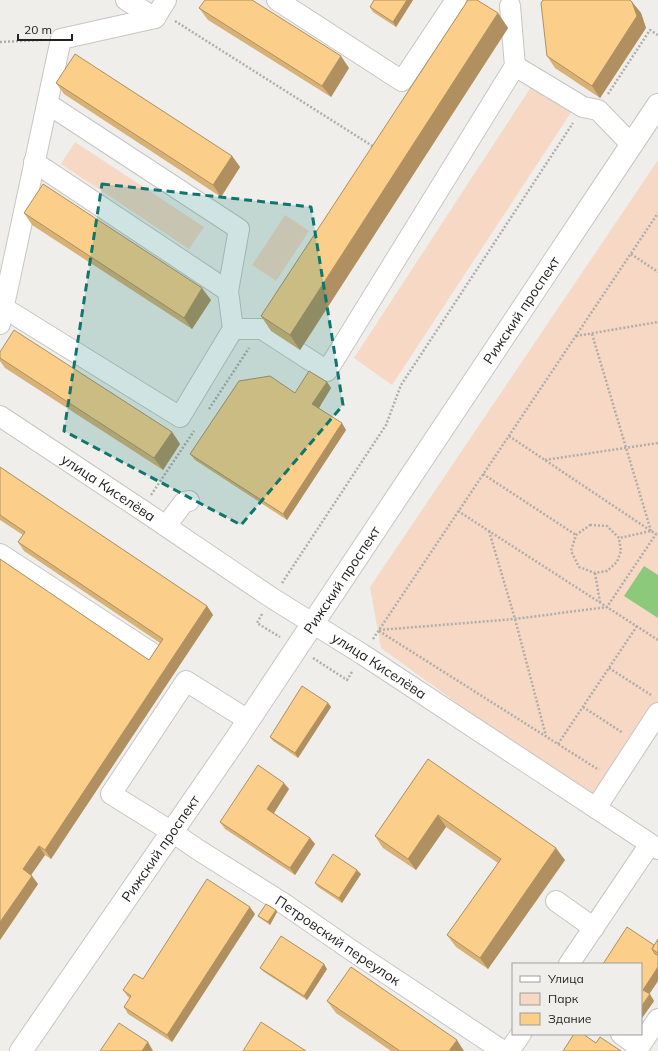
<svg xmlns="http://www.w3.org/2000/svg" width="658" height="1051" viewBox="0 0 658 1051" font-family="Mulish,sans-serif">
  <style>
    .green { fill: #f6d8c4 }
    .water { fill: #8cc97b }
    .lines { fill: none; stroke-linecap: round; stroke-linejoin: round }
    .minor-casing { stroke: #c7c6c3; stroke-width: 22 }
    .major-casing { stroke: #c7c6c3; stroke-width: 24 }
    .path { stroke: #aeaeab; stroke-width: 2.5; stroke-dasharray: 2 2; stroke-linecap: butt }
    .minor { stroke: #fff; stroke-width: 20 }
    .major { stroke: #fff; stroke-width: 22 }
    .wall { fill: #d8b176 }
    .shaded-wall { fill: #b09060 }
    .building { fill: #fbce89; stroke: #b09060 }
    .marked { fill: #0f766e; fill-opacity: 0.2; stroke: #0f766e; stroke-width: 3; stroke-dasharray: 8 5; stroke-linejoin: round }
    .labels { text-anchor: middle; stroke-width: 3; stroke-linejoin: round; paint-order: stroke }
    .street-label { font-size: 14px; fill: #232321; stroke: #efeeeb }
  </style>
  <rect width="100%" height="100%" fill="#efeeeb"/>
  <!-- green -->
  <g class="green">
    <polygon points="535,81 574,108 392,385 354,358"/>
    <polygon points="75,142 204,227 189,249 61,164"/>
    <polygon points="658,160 658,705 594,802 381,648 370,587"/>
    <polygon points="285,215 309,231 276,281 252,265"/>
  </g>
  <!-- water -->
  <polygon class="water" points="644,566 658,575 658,618 624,596"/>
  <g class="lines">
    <defs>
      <g id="minor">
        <polyline points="126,0 155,18"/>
        <polyline points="277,0 402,81 456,0"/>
        <polyline points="515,66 583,107 598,110 631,144"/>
        <polyline points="34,162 228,291"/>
        <polyline points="4,308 180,417 233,329 228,291 239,229 48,104"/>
        <polyline points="0,324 61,39 155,18 166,0"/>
        <polyline points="233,329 262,329 327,371 515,66 510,6"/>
        <path id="s1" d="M0,416L142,510L272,598L362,654L658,849"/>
        <polyline points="166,526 184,502 189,501"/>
        <polyline points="0,554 161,659"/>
        <path id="s2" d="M248,720L186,681L111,794L172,832L200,851L283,903L354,952L503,1051"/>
        <polyline points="596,808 658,713"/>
        <polyline points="556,901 594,928"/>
        <polyline points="569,964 650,844"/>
        <polyline points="621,1034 639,1047 658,1019"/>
        <polyline points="509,1051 521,1034"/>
      </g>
      <g id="major">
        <path id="s3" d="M21,1051L236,739L658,105"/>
      </g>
    </defs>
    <!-- minor casing -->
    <use href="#minor" class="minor-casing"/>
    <!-- major casing -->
    <use href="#major" class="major-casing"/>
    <!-- path -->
    <g class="path">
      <polyline points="175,21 374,147"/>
      <polyline points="0,42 41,40"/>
      <polyline points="608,94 650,30 658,35"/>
      <polyline points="631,254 658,272"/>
      <polyline points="592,334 651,531"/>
      <polyline points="576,336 658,322"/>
      <polyline points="209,409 249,348"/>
      <polyline points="509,436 651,531"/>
      <polyline points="545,460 658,443"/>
      <polyline points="483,474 576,535"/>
      <polyline points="151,495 194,431"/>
      <polyline points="458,511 658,640"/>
      <polygon points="590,525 607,526 619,538 621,551 617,562 607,571 595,573 579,567 571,551 576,535"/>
      <polyline points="489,531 515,619 546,736"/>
      <polyline points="595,573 600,602"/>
      <polyline points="282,583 386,425 401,385 573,123"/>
      <polyline points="262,614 257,623 280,637"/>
      <polyline points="379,630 515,619 607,607 656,534 651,531 619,538"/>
      <polyline points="379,631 599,770"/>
      <polyline points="373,639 658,213"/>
      <polyline points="313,658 347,680 353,670"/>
      <polyline points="609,668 651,695"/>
      <polyline points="583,707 623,733"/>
      <polyline points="558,744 637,626"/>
    </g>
    <!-- minor -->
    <use href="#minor" class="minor"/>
    <!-- major -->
    <use href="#major" class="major"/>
  </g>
  <!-- wall -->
  <g class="wall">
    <polygon points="413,0 396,27 373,12 370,7"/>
    <polygon points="632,2 641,13 646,28 600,98 555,68 547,56"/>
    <polygon points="199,8 349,68 331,97 208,20"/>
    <polygon points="498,13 508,28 300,350 271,331 261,316"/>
    <polygon points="56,83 232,156 240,167 221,197 64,94"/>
    <polygon points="24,213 211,300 192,329 32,225"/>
    <polygon points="0,352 172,432 180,444 163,470 5,368 0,361"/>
    <polygon points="327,382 331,388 319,408 346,430 287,520 195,460 190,454 295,393"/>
    <polygon points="0,467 207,606 213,615 51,859 45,855 31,875 38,884 0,940 0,559 149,660 160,643 24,551 18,542 23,535 0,520"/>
    <polygon points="328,703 331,707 298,758 273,741 270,737"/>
    <polygon points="428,759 565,860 488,969 456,947 447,935 498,863 446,827 416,870 383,848 375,836"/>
    <polygon points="289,789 274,813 310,838 315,844 295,875 225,829 220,822"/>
    <polygon points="361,874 342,903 318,887 315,883"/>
    <polygon points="276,910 277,912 270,925 260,918 258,916"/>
    <polygon points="255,914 172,1042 128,1014 124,1007 130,998 128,997 123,990"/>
    <polygon points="658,939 658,981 649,994 654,1001 642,1018 641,1018 641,964"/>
    <polygon points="260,968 327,969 307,1000 264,972"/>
    <polygon points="327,1001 464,1051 391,1051 336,1013"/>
  </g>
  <!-- shaded-wall -->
  <g class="shaded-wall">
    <polygon points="407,0 413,0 396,27 393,22"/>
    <polygon points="632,2 641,13 646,28 600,98 592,86"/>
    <polygon points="498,13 508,28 300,350 290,335"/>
    <polygon points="341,56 349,68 331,97 322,86"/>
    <polygon points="232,156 240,167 221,197 213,185"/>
    <polygon points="202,288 211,300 192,329 184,318"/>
    <polygon points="327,382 331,388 317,411 312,404"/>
    <polygon points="342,423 346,430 287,520 283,514"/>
    <polygon points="172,432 180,444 163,470 154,458"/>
    <polygon points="207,606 213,615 51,859 45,850"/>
    <polygon points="328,703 331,707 298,758 295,753"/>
    <polygon points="284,783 289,789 272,816 267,809"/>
    <polygon points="438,815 446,827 416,870 408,859"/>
    <polygon points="310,838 315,844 295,875 290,868"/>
    <polygon points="39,846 45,855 29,878 23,869"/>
    <polygon points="556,848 565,860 488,969 480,958"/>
    <polygon points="357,870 361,874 342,903 339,898"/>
    <polygon points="32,876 38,884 0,940 0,922"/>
    <polygon points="250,907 255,914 172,1042 167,1035"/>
    <polygon points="276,910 277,912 270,925 268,922"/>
    <polygon points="324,964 327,969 307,1000 304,996"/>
    <polygon points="658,967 658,981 648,996 643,990"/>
    <polygon points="650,994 654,1001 642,1018 641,1016 641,1007"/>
    <polygon points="457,1040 464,1051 449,1051"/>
    <polygon points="148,1042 153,1051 142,1051"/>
  </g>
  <!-- building -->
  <g class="building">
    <polygon points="205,0 252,0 341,56 322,86 199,8"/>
    <polygon points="374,0 407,0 393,22 370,7"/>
    <polygon points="468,0 477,0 498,13 290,335 261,316"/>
    <polygon points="543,0 630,0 632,2 637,16 592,86 547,56 541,3"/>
    <polygon points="75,54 232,156 213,185 56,83"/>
    <polygon points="43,184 202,288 184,318 24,213"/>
    <polygon points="14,330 172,432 154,458 0,358 0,352"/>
    <polygon points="309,371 327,382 312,404 342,423 283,514 190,454 239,381 270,376 295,393"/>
    <polygon points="0,467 207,606 45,850 39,846 23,869 32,876 0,922 0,559 149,660 163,639 18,542 25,532 0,515"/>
    <polygon points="302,686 328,703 295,753 270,737"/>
    <polygon points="428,759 556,848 480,958 447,935 501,859 438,815 408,859 375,836"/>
    <polygon points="258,765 284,783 267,809 310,838 290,868 220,822"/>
    <polygon points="333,854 357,870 339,898 315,883"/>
    <polygon points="207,879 250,907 167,1035 124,1007 131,996 123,990 134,974 143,979"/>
    <polygon points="266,904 276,910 268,922 258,916"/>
    <polygon points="627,927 654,945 652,949 655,954 658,955 658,967 643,990 650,994 641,1007 641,964 603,964"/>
    <polygon points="281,936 324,964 304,996 260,968"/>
    <polygon points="658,939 658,953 652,949"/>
    <polygon points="351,967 457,1040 449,1051 400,1051 327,1001"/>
    <polygon points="261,1022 306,1051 243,1051"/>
    <polygon points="119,1023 148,1042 142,1051 100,1051"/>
    <polygon points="574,1034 583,1034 596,1043 600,1037 621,1051 563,1051"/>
  </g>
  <!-- marked area -->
  <path class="marked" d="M102,184L311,207L343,405L241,525L64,431Z"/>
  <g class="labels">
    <!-- street labels -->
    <g class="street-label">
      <text dy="5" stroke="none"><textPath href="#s3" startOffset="894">Рижский проспект</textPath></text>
      <text dy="5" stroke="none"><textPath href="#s1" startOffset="130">улица Киселёва</textPath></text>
      <text dy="5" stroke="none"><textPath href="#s3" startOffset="570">Рижский проспект</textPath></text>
      <text dy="5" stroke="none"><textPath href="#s1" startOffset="454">улица Киселёва</textPath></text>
      <text dy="5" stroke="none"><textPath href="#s3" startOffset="246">Рижский проспект</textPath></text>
      <text dy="5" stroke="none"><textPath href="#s2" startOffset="479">Петровский переулок</textPath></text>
    </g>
  </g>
  <!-- legend -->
  <rect x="512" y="963" width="130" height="72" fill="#efeeeb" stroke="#9d9d9a"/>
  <rect x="520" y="976" width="20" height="6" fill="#ffffff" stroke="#9d9d9a"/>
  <text x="548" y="983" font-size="12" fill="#232321">Улица</text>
  <rect x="520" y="993" width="20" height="12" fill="#f6d8c4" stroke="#9d9d9a"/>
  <text x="548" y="1003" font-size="12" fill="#232321">Парк</text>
  <rect x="520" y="1013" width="20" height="12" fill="#fbce89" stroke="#9d9d9a"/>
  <text x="548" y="1023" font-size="12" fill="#232321">Здание</text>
  <!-- scale -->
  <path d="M18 34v6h54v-6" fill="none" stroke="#232321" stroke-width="2"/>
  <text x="24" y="34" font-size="12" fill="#232321" stroke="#efeeeb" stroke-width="3" paint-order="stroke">20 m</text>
</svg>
